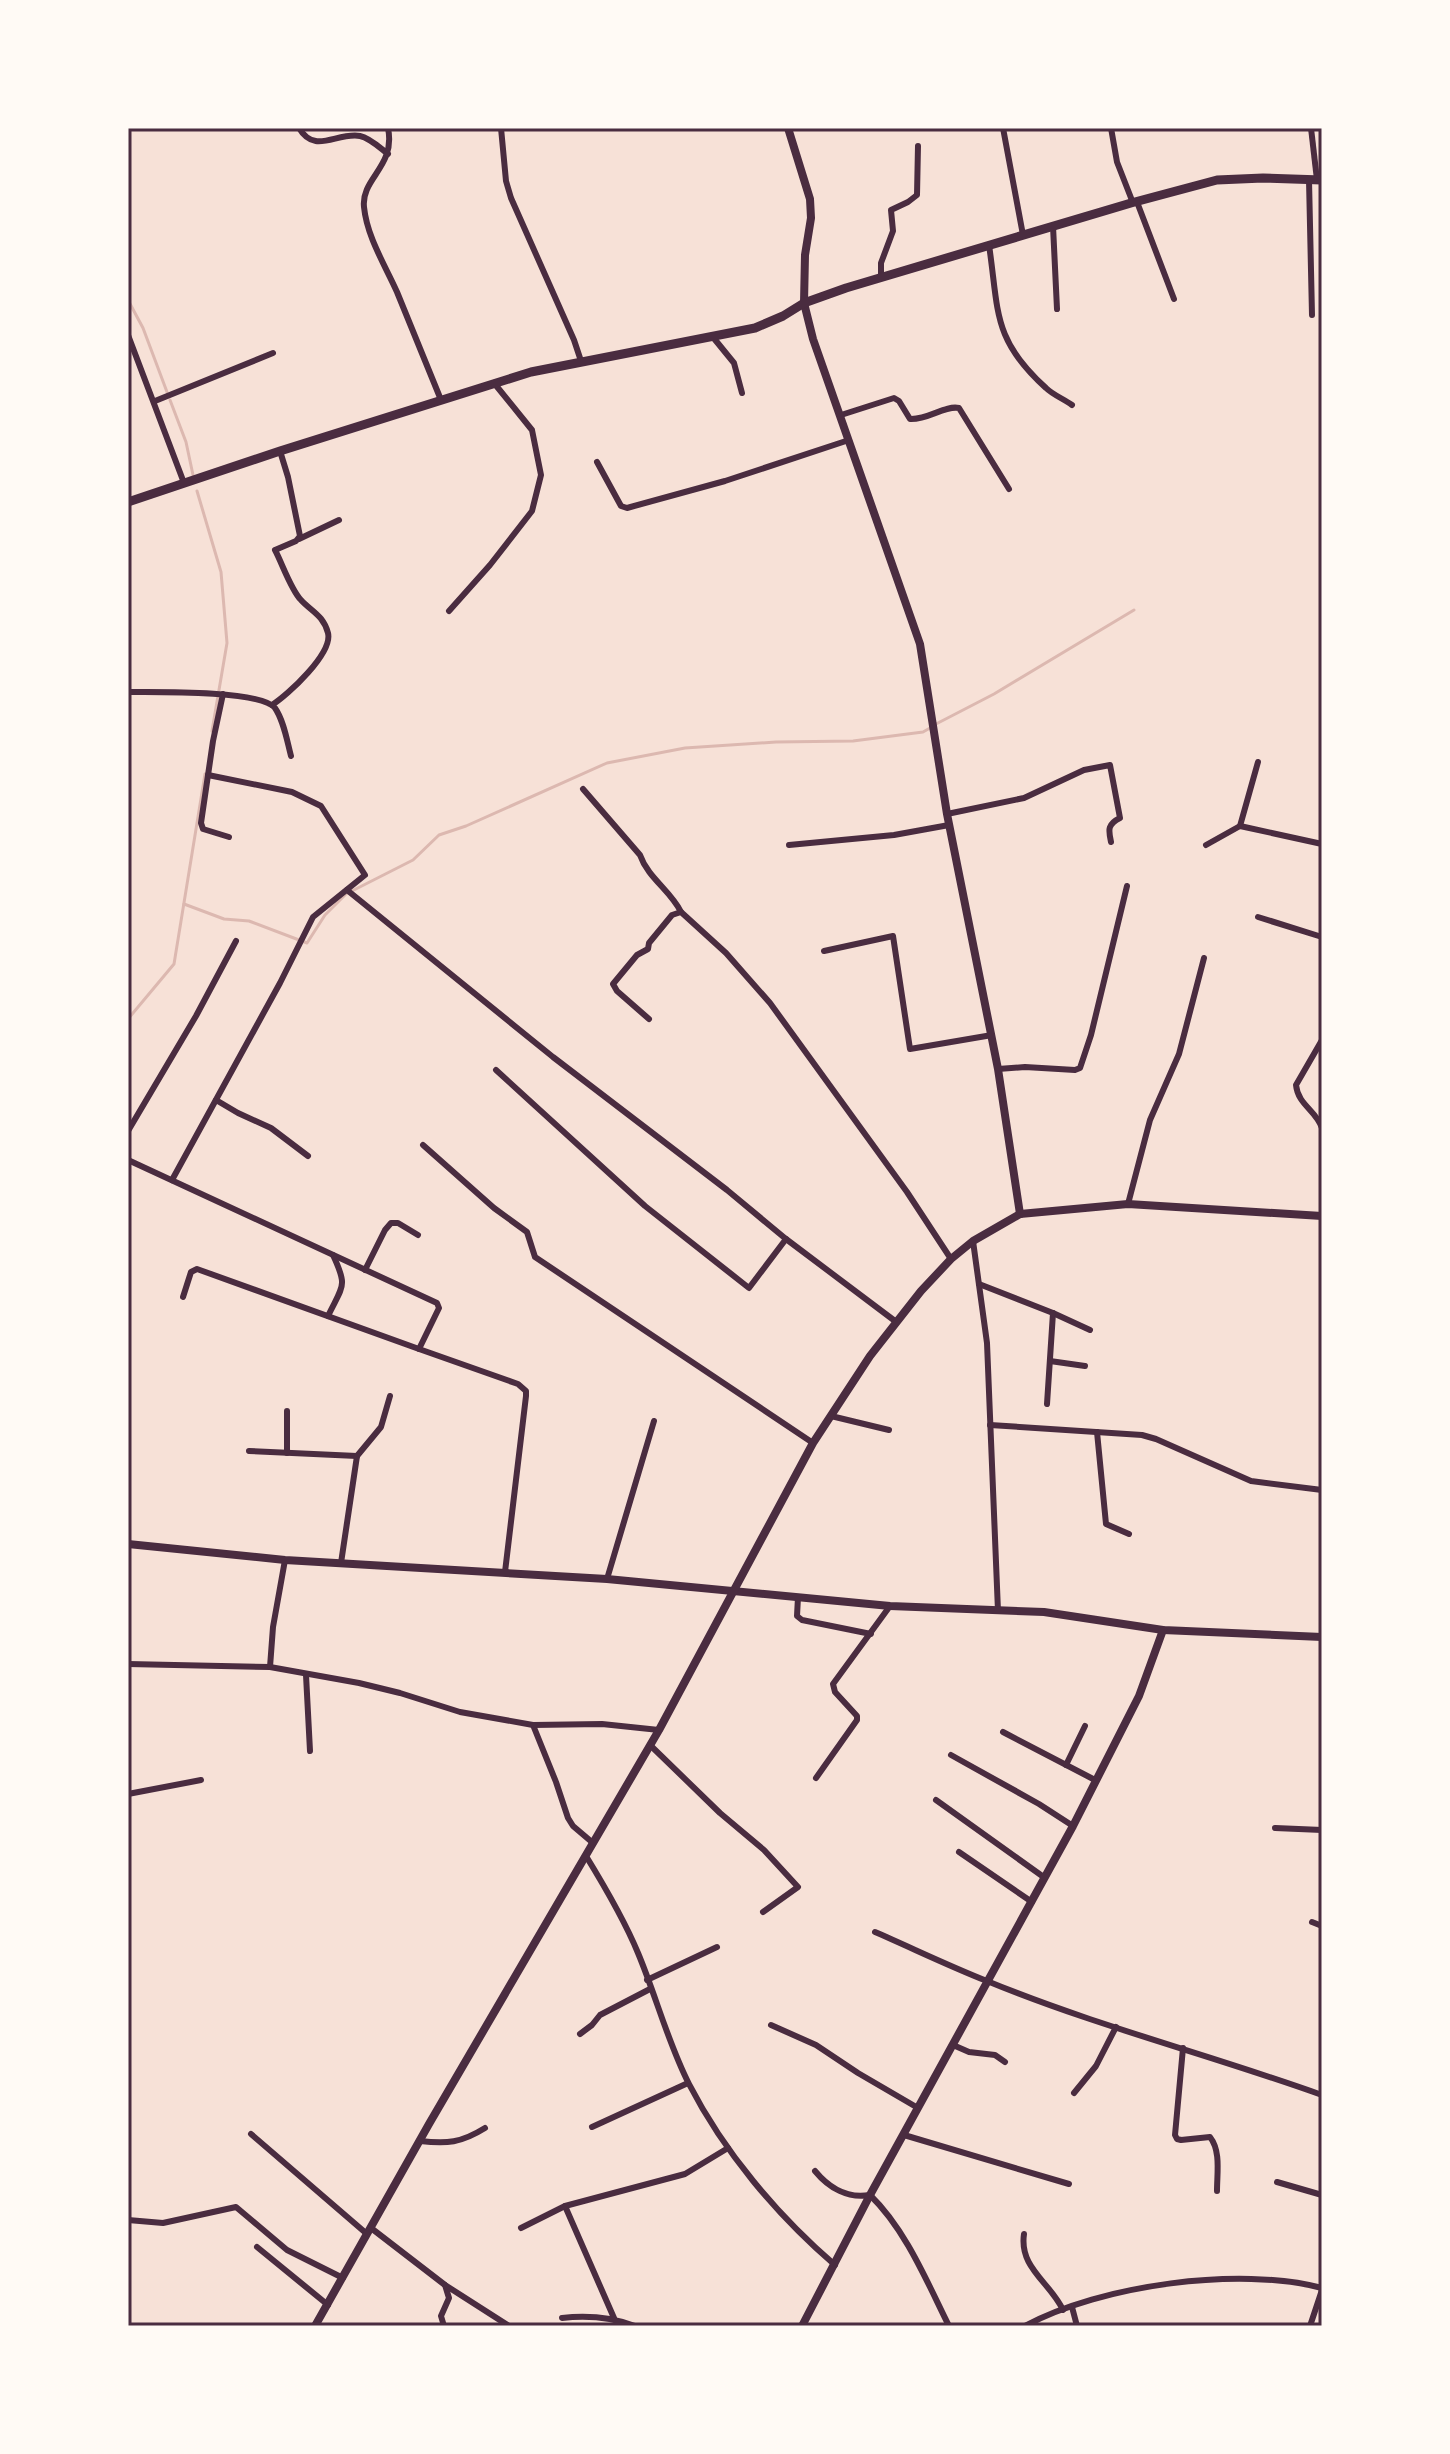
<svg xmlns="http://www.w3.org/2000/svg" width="1450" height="2454" viewBox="0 0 1450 2454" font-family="Arial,sans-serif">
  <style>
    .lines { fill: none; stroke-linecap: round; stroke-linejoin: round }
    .stream { stroke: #dcb8b0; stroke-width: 3 }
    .minor { stroke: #4a2c40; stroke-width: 6 }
    .tertiary { stroke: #4a2c40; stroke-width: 8 }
    .secondary { stroke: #4a2c40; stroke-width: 9 }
    .neatline { fill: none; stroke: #4a2c40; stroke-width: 3 }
  </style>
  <rect width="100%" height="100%" fill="#f7e1d7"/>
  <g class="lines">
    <!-- stream -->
    <g class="stream">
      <polyline points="128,300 143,328 167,392"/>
      <polyline points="170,400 186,442 193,475"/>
      <polyline points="197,491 221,572 227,643 212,731"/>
      <polyline points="936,724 994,694 1134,610"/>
      <polyline points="184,904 224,919 249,921 307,943 325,915 346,894 413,860 439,835 466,826 607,763 685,748 776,742 853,741 923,732 930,728"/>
      <polyline points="128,1019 174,964 205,774"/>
    </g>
    <!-- minor -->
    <g class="minor">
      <path d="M299,128C315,155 336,132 360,136C370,138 380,148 388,154"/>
      <path d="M388,128C396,167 361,178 364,207C367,237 385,265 397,292C412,328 426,364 441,400"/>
      <polyline points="501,128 506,181 511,198 574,340 581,361"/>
      <polyline points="1003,128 1023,235"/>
      <polyline points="1111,128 1117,162 1133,203"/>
      <polyline points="1311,128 1317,180"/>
      <polyline points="1309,180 1312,315"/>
      <polyline points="1137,202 1174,299"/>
      <polyline points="1053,226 1057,309"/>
      <path d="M989,245C999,312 992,339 1046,388C1053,395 1064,399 1072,405"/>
      <polyline points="881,277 881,263 893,231 891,210 908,202 917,195 918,146"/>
      <polyline points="128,335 184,483"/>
      <polyline points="712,336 734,363 742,393"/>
      <polyline points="155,401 273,353"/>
      <path d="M841,415L894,398L899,401L910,419C928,420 945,405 959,408L1009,489"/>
      <polyline points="597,462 621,506 627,508 725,481 849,440"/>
      <polyline points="299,539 339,520"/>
      <polyline points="449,611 490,565 532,511 541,475 532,430 494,383"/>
      <path d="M128,692C154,692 261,690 275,708C284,721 287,741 291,756"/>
      <polyline points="223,694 213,741 201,823 203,829 229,837"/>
      <path d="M272,705C288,695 333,653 328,633C323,615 312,612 301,600C291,590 282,563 275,550L296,541L300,536L288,477L280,451"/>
      <polyline points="1258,762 1240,826 1322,844"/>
      <path d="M583,789L640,855C648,878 671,891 681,912"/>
      <path d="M947,814L1024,798L1084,770L1110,765L1120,818C1108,824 1108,829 1111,842"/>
      <polyline points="789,845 894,835 949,825"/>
      <polyline points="1206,845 1240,826"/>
      <polyline points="347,890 553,1057 727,1190 786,1239 895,1321"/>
      <polyline points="1258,917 1322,937"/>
      <polyline points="824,951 893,936 910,1049 992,1035"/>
      <polyline points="649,1019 617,991 613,984 637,955 648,949 649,943 672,915 681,912 726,953 770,1003 907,1192 951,1259"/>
      <path d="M1322,1040L1296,1085C1298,1105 1316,1110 1322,1128"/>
      <polyline points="998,1069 1025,1067 1075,1070 1080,1068 1091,1035 1127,886"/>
      <polyline points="496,1070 645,1206 749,1288 786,1239"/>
      <polyline points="216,1100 238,1113 271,1128 308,1156"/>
      <polyline points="128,1131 196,1016 236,941"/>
      <polyline points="423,1145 494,1208 527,1232 535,1257 813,1443"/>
      <polyline points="128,1160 437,1303 439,1308 419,1349 518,1384 526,1391 526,1396 505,1572"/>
      <polyline points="172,1180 280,983 313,917 365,875 321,806 292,792 208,775"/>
      <polyline points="1128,1204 1150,1120 1179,1054 1204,958"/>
      <polyline points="973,1241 987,1343 998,1611"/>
      <polyline points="365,1270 385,1230 391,1223 398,1223 418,1235"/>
      <polyline points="979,1284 1053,1313 1090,1330"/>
      <polyline points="183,1297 191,1272 197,1269 419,1349"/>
      <path d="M328,1316C343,1285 348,1287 333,1255"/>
      <polyline points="1050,1361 1085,1366"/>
      <polyline points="1047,1404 1053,1313"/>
      <polyline points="831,1416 889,1430"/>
      <polyline points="990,1425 1142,1435 1156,1439 1251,1481 1322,1490"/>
      <polyline points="1097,1432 1106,1524 1129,1534"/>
      <polyline points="249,1451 357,1456"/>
      <polyline points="287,1453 287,1411"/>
      <polyline points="341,1563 357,1456 381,1427 390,1396"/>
      <polyline points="607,1579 654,1421"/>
      <polyline points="798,1597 797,1616 802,1620 871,1634"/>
      <polyline points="128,1664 270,1667 359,1683 400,1693 460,1712 533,1725 556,1782 568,1818 573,1826 593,1843"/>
      <polyline points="270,1667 273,1627 285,1560"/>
      <polyline points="306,1675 310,1751"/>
      <polyline points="128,1678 128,1664"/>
      <polyline points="533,1725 602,1724 659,1730"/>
      <polyline points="1003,1732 1095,1780"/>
      <polyline points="650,1745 720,1813 764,1850 798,1887 763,1912"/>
      <polyline points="951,1755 1039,1804 1073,1826"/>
      <polyline points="1066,1765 1085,1726"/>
      <polyline points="816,1778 857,1720 857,1716 835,1692 833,1684 890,1606"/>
      <polyline points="128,1794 201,1780"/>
      <polyline points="936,1800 1045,1878"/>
      <polyline points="1275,1828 1322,1830"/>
      <polyline points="959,1852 1032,1902"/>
      <path d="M586,1856C605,1887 624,1919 638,1953C656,1996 668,2043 689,2084C724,2152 777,2215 835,2265"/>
      <polyline points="1312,1922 1322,1926"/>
      <path d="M875,1932C912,1948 949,1966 987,1981C1096,2026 1211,2055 1322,2095"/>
      <polyline points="647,1980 717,1947"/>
      <polyline points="771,2025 816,2045 858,2073 918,2108"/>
      <polyline points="580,2034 592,2025 600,2015 650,1989"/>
      <polyline points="953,2045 969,2052 995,2055 1005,2062"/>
      <path d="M1183,2048L1175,2135L1177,2139L1181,2140L1210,2137C1221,2151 1217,2173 1217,2191"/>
      <polyline points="1074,2093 1096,2066 1116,2027"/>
      <polyline points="592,2127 688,2083"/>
      <polyline points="251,2134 367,2234"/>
      <polyline points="904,2135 1069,2184"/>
      <path d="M420,2141C447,2144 461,2143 485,2128"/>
      <path d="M815,2171C829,2188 848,2199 870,2195C906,2230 927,2282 949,2326"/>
      <polyline points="1277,2182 1322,2195"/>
      <polyline points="565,2206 614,2318"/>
      <polyline points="128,2220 163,2223 236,2207 287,2250 343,2278"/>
      <polyline points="371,2228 445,2285 449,2298 441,2316 444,2326"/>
      <polyline points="521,2228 565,2206 685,2174 728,2148"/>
      <path d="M1024,2234C1019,2268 1050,2282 1063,2310"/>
      <polyline points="257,2247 328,2305"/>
      <polyline points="445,2285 509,2326"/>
      <polyline points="1072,2307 1077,2326"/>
      <path d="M562,2318C588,2315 611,2317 635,2326"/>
      <path d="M1025,2326C1101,2285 1239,2266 1322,2288"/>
      <polyline points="1310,2326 1322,2290"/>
    </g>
    <!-- tertiary -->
    <g class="tertiary">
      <polyline points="788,128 810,199 811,218 805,255 804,303 813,339 920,644 947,814 998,1069 1020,1214"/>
      <polyline points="128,1544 285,1560 607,1579 890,1606 1044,1612 1163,1630 1322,1637"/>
      <polyline points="315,2326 429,2124 659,1730 813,1443 870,1356 921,1291 951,1259 973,1241 1020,1214 1128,1204 1322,1216"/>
      <polyline points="802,2326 870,2195 1073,1826 1139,1696 1163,1630"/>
    </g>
    <!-- secondary -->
    <polyline class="secondary" points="128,502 280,451 531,372 755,328 783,316 804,303 846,288 1131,203 1217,180 1263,178 1322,180"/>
  </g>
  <!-- border -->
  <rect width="1450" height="2454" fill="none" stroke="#fffaf5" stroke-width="260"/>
  <rect x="130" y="130" width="1190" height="2194" class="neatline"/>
</svg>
